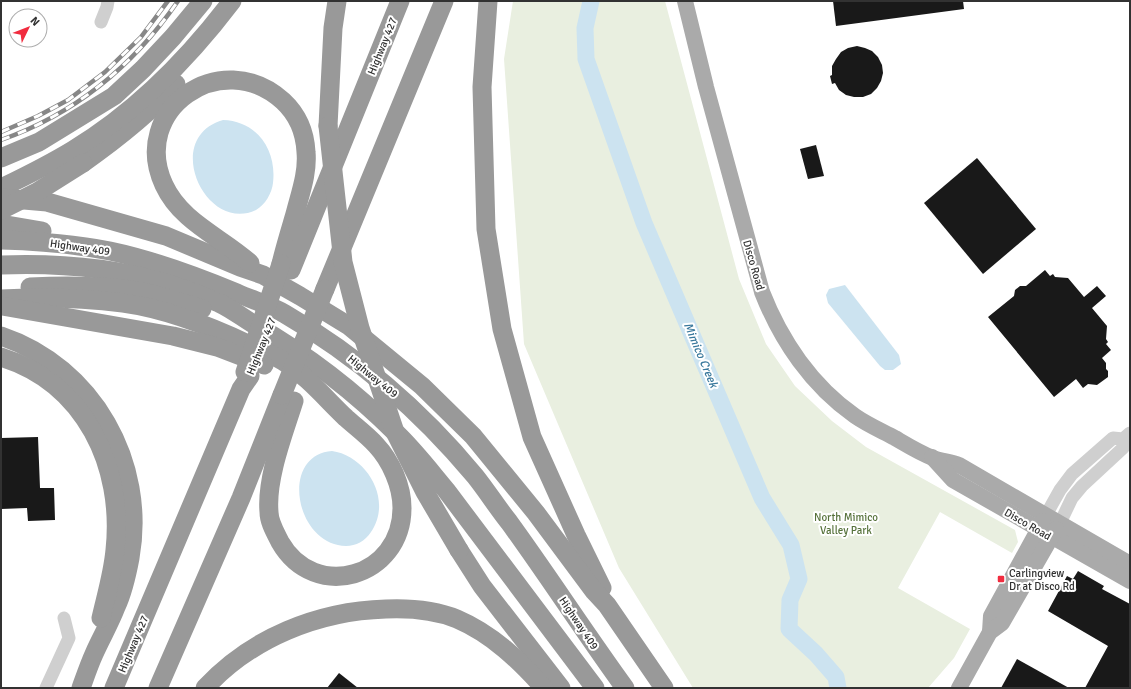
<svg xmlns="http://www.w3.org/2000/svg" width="1131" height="689" viewBox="0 0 1131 689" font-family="Signika,sans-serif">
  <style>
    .green { fill: #e9efe0; fill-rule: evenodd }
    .water { fill: #cce3f0 }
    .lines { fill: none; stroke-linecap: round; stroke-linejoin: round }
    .river { stroke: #cce3f0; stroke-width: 17 }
    .building { fill: #191919 }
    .minor { stroke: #cfcfcf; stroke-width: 13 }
    .major { stroke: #aaa; stroke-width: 16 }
    .highway { stroke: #999; stroke-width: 19 }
    .rail-casing { stroke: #878787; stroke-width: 4.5 }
    .rail { stroke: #fff; stroke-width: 3; stroke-dasharray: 9; stroke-linecap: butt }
    .highway-bridge { stroke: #999; stroke-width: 19 }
    .poi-dot { fill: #f12c3f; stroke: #fff; stroke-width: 1.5 }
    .labels { text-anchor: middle; stroke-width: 4; stroke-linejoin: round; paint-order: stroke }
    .street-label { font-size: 11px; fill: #323232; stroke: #fff }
    .park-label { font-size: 11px; fill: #56723b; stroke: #fff }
    .poi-label { font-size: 11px; fill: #323232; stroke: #fff; text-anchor: start }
    .water-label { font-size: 12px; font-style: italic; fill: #39789c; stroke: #fff }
  </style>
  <rect width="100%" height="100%" fill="#fff"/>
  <!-- green -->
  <path class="green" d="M513,1H665L739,279L766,344L795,386L832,421L866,447L1015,530L1018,542L1012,553L940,512L898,588L970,629L954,658L928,688H693L619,568L524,344L504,59ZM583,55L709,362L717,386L706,380Z"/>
  <!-- water -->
  <g class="water">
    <path d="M223,120C257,121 277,150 273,183C272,193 265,205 256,210C206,234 161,138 223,120Z"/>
    <polygon points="845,285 899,355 901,364 893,370 885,370 880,366 828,303 826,295 829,289"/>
    <path d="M332,451C367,456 393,500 371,532C365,541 356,546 346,546C295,545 279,455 332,451Z"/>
  </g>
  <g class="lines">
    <!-- river -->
    <polyline class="river" points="591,1 585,28 586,59 644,223 762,498 791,545 799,579 790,600 789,629 816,654 836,677 838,688"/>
  </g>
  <!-- building -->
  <g class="building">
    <polygon points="833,1 963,1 964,9 836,26"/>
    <polygon points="857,46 865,48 872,51 878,57 882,65 883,73 881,81 877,88 871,94 863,97 854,97 846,95 839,90 835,83 832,84 830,76 832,75 832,66 836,59 841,52 848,48"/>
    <polygon points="816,145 824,176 808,179 800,149"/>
    <polygon points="977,158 1036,229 983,274 924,203"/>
    <polygon points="1045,270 1050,276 1053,274 1055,277 1068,278 1084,297 1097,286 1106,296 1092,308 1107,326 1106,339 1108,342 1106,344 1111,350 1102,358 1106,363 1106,369 1108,371 1108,377 1097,385 1088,384 1083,388 1076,379 1054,397 988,317 1014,296 1015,290 1020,286 1026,286"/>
    <polygon points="38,437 40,488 54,488 55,520 28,521 27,508 1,509 1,438"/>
    <polygon points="1078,571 1104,586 1102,589 1130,604 1130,688 1085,688 1108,646 1048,611 1067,576 1073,579"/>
    <polygon points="1017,659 1069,688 1001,688"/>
    <polygon points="339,673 358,688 327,688"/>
  </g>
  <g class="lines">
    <!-- minor -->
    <g class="minor">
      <polyline points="101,22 107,7 108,1"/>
      <polyline points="1046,515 1060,490 1072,474 1113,438 1123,439 1130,433"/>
      <polyline points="1060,523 1072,498 1082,486 1123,448 1123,439"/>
      <polyline points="46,688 69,638 64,618"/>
    </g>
    <!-- major -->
    <g class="major">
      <path d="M685,1L706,87L762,292C781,341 812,386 855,416C868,425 882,431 895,438C907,445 920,453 933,458C942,461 951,462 959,465L1130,564"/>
      <polyline points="932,457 953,480 1130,581"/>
      <polyline points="990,632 991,616 1043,521"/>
      <polyline points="959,688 990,632 1002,623 1056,529"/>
    </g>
    <!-- highway -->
    <g class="highway">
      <polyline points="488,1 482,87 486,229 502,329 532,437 576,535 602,588"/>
      <polyline points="328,126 333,28 337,1"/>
      <polyline points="1,158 39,142 114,96 143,69 173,37 203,1"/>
      <path d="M83,163C117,139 148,115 176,84"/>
      <path d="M1,188C26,176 50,164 73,150C136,112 188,59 232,1"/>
      <polyline points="1,198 47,202 166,236 240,267 263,275 300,296 349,326 422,386 473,436 536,513 594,591 607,605 664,688"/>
      <polyline points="1,224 42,231"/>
      <path d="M1,240C37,241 74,244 110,251C153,260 196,276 237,293C252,300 270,305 285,314C359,357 421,411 475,476C487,491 497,507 509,522C549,577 585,633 625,688"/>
      <path d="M250,263C221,237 181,222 164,185C129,110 221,45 283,101C297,114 305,132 306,152C308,173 300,194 295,214C290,231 285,247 281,264"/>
      <path d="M1,265C56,263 112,267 165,283C183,288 202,296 219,303C232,309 243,318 255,325C307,355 354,391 396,433C414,450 430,471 446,490L595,688"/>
      <polyline points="291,270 400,1"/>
      <path d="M30,287C68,285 106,285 143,292C163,296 183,303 202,309"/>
      <polyline points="325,289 444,1"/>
      <path d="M1,299C41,297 83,298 123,303C167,309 210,326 250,345C260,350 273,355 283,361C307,376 326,399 346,418C356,427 367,435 376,445C391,461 402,486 402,508C402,577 315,603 280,542C275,532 269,522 269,512C266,478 284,433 294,401"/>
      <polyline points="2,306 173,336 217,347 264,365"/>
      <path d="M1,336C93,367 147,463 130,558C127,574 123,592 116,607C110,623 101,638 94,654C89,665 85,677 81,688"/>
      <path d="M1,357C85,383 124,466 115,550C113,573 106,596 101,618"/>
      <polyline points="459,550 482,586 561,688"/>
      <polyline points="114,688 241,389 250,376"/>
      <polyline points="158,688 241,498 282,395"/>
      <path d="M205,688C251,638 318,611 386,609C410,608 435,610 457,619C492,634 519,660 544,688"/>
    </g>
    <defs>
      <g id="rail">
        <polyline points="1,132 38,116 68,100 105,72 141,37 168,1"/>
        <path d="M1,140C75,114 134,65 178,1"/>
      </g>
    </defs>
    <!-- rail casing -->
    <use href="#rail" class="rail-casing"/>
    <!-- rail -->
    <use href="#rail" class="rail"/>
    <!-- highway-bridge -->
    <g class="highway-bridge">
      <polyline points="328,126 343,262 360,328 395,432 425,492 459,550"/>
      <polyline points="1,210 37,192 83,163"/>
      <polyline points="245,372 281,264"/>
      <polyline points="282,395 325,289"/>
    </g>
  </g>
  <!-- markers -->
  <rect class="poi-dot" x="997" y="575" width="8" height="8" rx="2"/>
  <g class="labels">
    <!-- street labels -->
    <g class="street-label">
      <text transform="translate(382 46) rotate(-68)" y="4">Highway 427</text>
      <text transform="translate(80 247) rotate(8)" y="4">Highway 409</text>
      <text transform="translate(754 265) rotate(74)" y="4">Disco Road</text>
      <text transform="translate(261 346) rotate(-68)" y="4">Highway 427</text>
      <text transform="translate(373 376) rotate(39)" y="4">Highway 409</text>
      <text transform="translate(1028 524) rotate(30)" y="4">Disco Road</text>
      <text transform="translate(579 623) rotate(56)" y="4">Highway 409</text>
      <text transform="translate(133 644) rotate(-67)" y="4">Highway 427</text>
    </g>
    <!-- park labels -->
    <g class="park-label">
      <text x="846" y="521">North Mimico<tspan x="846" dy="13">Valley Park</tspan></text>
    </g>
    <!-- poi labels -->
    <g class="poi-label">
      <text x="1009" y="577">Carlingview<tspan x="1009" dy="13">Dr at Disco Rd</tspan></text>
    </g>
    <!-- water labels -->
    <g class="water-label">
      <text transform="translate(701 355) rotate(67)" y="4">Mimico Creek</text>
    </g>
  </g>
  <!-- border -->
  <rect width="1131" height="689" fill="none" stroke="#323232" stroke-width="4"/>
  <!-- north arrow -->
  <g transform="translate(28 28) rotate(47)"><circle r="19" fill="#ffffff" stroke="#adadad"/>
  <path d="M0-3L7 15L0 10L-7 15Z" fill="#f12c3f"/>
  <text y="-6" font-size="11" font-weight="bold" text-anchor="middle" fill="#323232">N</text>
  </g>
</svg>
